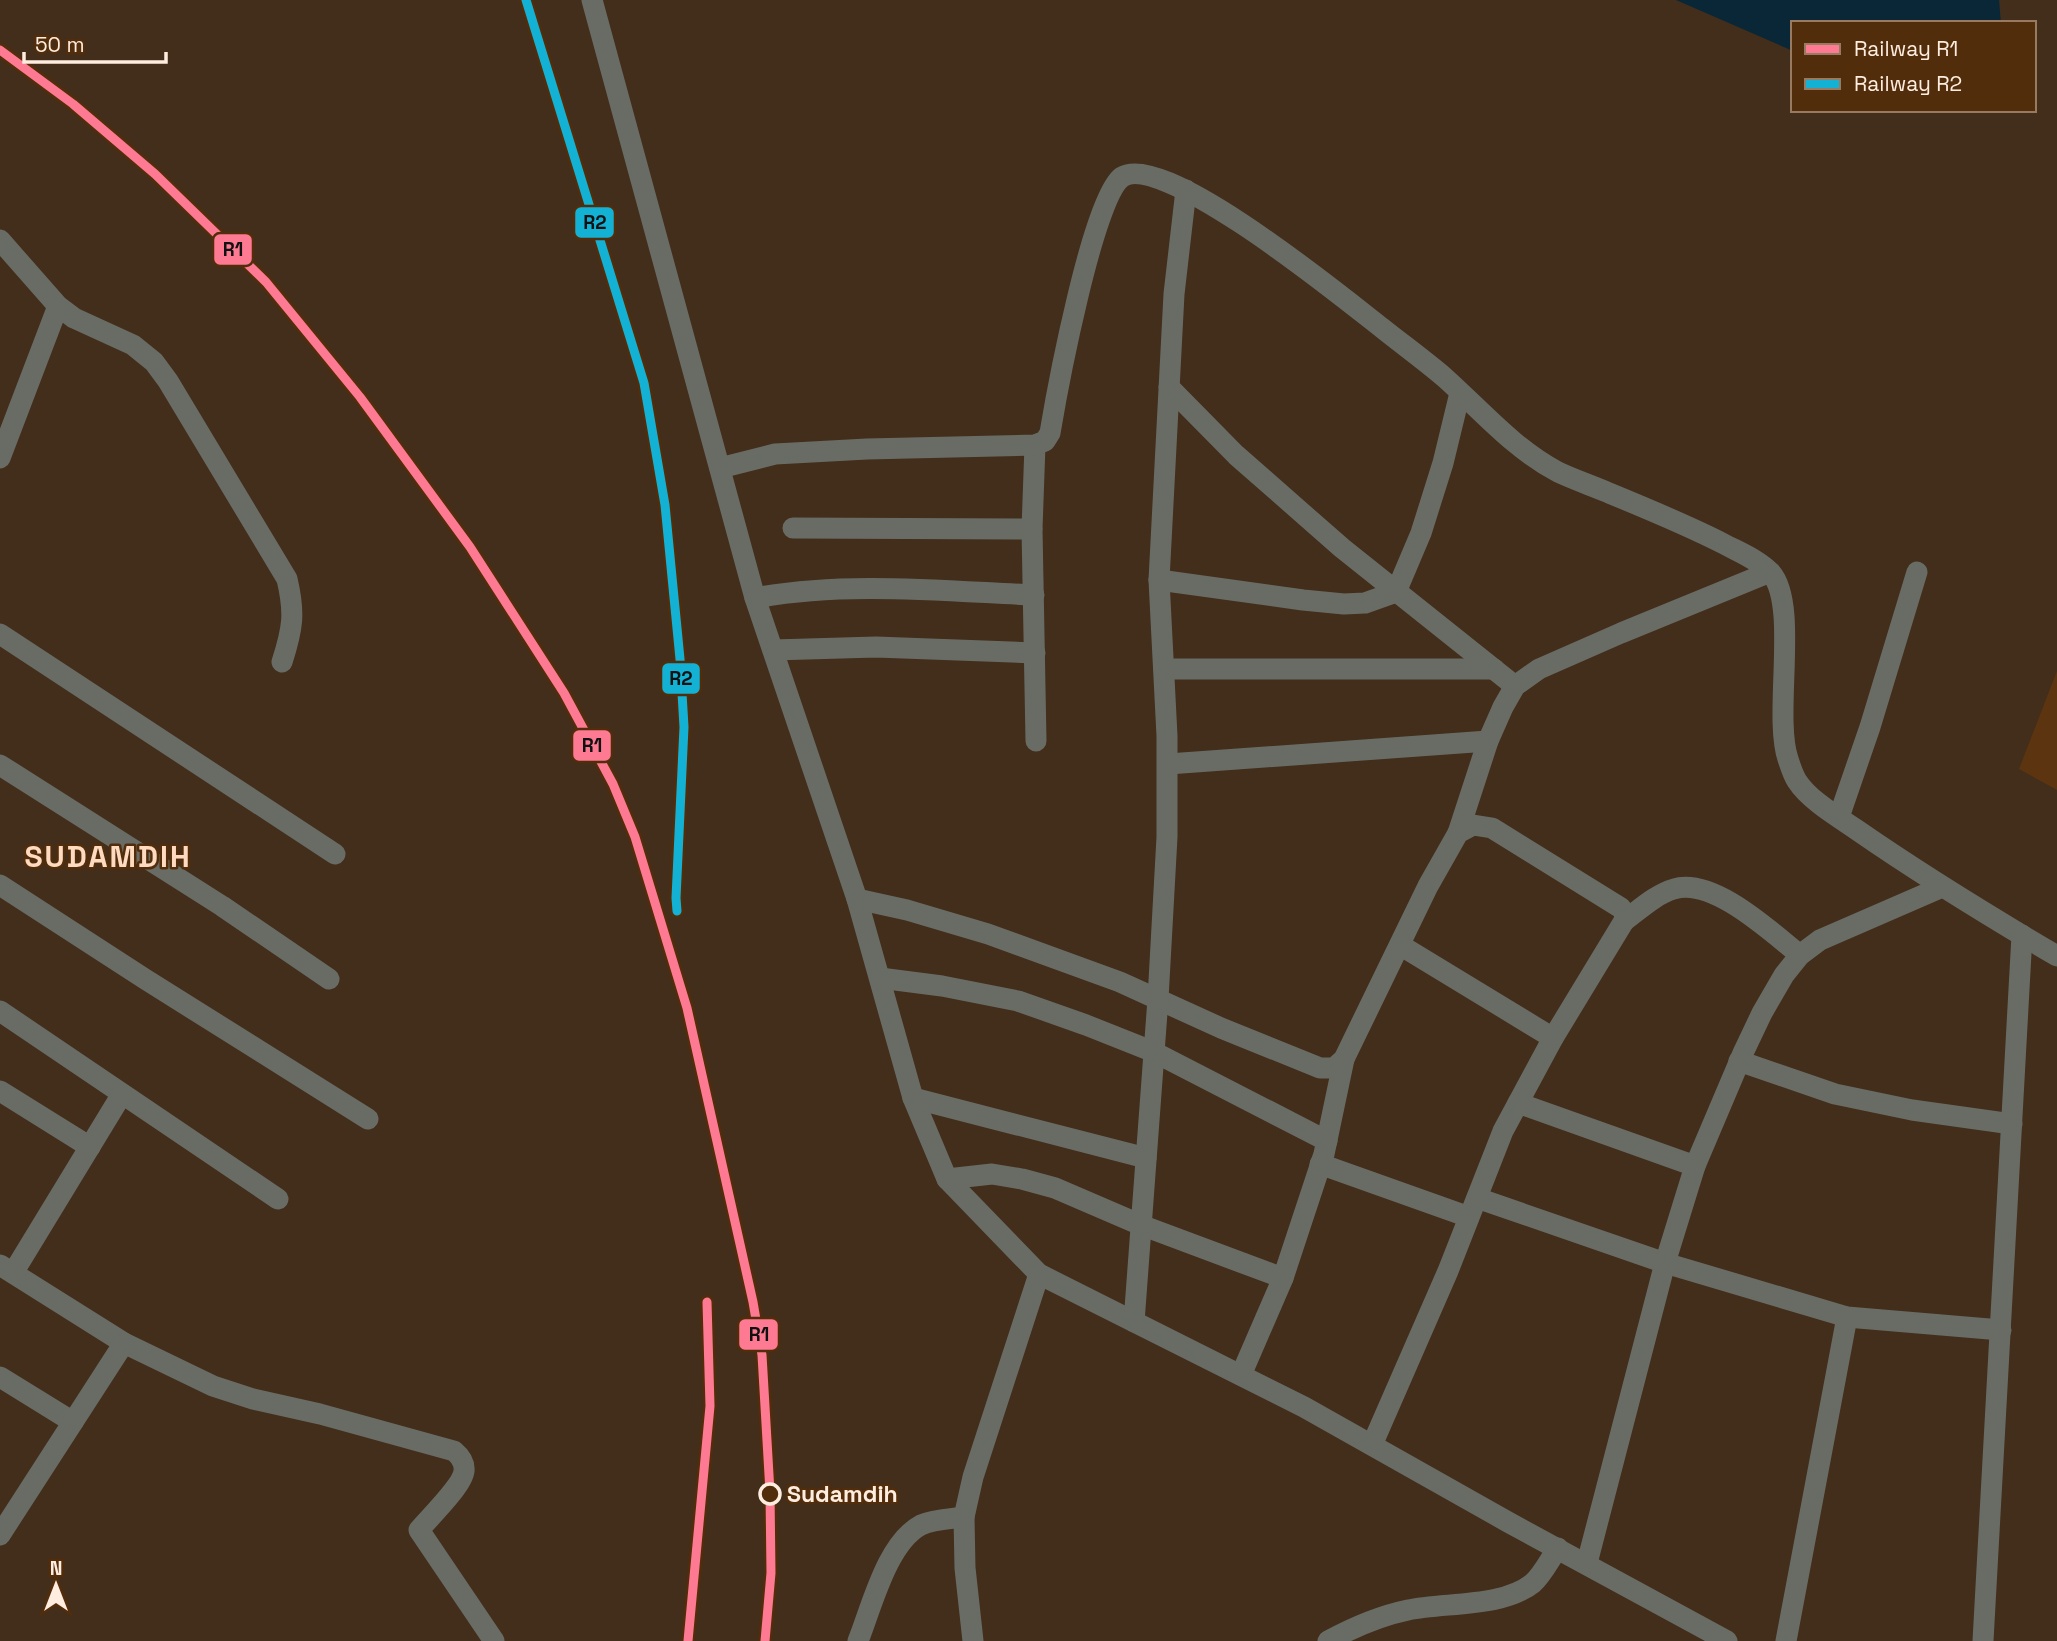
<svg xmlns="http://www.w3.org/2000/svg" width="2057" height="1641" viewBox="0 0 2057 1641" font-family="'Space Grotesk',sans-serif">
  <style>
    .built { fill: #5c3510 }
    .water { fill: #0a2737 }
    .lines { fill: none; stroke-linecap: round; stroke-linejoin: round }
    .minor { stroke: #696c65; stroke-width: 21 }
    .rail-1-casing { stroke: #522d0b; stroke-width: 14 }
    .rail-2-casing { stroke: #522d0b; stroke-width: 14 }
    .rail-1 { stroke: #fe7a93; stroke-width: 9 }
    .rail-2 { stroke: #13b2d5; stroke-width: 9 }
    .stop-dot { fill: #522d0b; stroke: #ffeddf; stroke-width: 3.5 }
    .labels { text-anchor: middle; stroke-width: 5; stroke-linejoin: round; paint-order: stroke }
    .stop-label { font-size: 23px; font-weight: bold; fill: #ffeddf; stroke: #522d0b; text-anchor: start }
    .district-label { font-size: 30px; font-weight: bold; letter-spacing: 2px; fill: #fedbc0; stroke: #522d0b }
    .line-badge { stroke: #522d0b; stroke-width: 2.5 }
    .pale-badge-label { font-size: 19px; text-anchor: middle; font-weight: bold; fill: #111 }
  </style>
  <rect width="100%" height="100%" fill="#422e1b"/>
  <!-- built -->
  <polygon class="built" points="2057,671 2057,790 2019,769"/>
  <!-- water -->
  <polygon class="water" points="1676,0 1999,0 2001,23 1793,23 1793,51"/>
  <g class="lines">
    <!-- minor -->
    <g class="minor">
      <polyline points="592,0 755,598 857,899 913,1098 947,1179 1039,1274 1304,1407 1508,1522 1727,1641"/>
      <path d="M0,240L58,306L74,318L133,345L154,362L168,381L287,579C295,613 293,628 282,662"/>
      <polyline points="1169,387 1236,455 1342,548 1515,686"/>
      <polyline points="1035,445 1032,529 1036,741"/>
      <polyline points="0,458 58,306"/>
      <path d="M720,468L775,454L867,449L1035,445L1045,441L1050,433C1057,391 1093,197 1122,177C1163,150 1346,300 1382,328C1402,344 1424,360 1444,377C1481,410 1514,449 1558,472C1575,480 1593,486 1609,493C1648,509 1687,525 1724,544C1739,552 1759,560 1771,573C1799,605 1773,715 1788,759C1790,765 1793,775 1797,781C1809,800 1838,817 1857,830C1922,875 1989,916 2057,956"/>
      <polyline points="793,528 1032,529"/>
      <polyline points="1159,580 1303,600 1344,604 1365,603 1396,592 1421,533 1443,463 1460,393"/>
      <path d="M755,598C844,581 943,591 1034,595"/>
      <polyline points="0,634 335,854"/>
      <polyline points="773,650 876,647 1035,653"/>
      <polyline points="1164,669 1494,669"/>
      <polyline points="1168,764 1488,741"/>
      <polyline points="0,765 222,906 329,979"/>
      <polyline points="1839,817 1870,727 1917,572"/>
      <polyline points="1458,833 1488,741 1503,707 1515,686 1539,669 1621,633 1770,572"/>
      <polyline points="0,885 145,979 368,1119"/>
      <polyline points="857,899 907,910 988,934 1120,982 1221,1028 1320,1068 1334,1068 1344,1059 1428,886 1458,833 1473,825 1492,828 1621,908 1625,914 1624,921 1553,1038 1503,1131 1448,1271 1372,1445"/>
      <path d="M1624,921C1639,910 1656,894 1674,889C1713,877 1771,932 1800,955"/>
      <polyline points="1400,945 1553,1038"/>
      <polyline points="880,978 942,986 1018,1001 1086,1025 1154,1052 1327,1141"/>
      <polyline points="0,1011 278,1199"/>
      <polyline points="1739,1061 1835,1094 1912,1110 2012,1124"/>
      <polyline points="0,1091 90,1147"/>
      <polyline points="913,1098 1146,1158"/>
      <polyline points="1518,1103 1695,1166"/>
      <polyline points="1320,1164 1469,1217"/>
      <polyline points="947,1179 992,1174 1022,1179 1055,1188 1141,1225 1283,1278"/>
      <polyline points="1477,1198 1665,1263 1847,1317 2001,1330"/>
      <path d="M0,1265L124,1343L213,1386L253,1399L320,1414L454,1451C460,1456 465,1462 464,1471C463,1485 429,1518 419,1530L494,1641"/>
      <polyline points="13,1273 122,1094"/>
      <polyline points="1134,1322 1158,999 1167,837 1167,736 1159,580 1174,294 1186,190"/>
      <polyline points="1241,1375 1283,1278 1324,1154 1344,1059"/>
      <polyline points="0,1377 73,1422"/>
      <polyline points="964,1517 965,1568 973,1641"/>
      <polyline points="0,1535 124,1343"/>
      <polyline points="1587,1563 1665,1263 1695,1166 1743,1053 1762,1013 1784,975 1800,955 1820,940 1942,887"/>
      <path d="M858,1641C872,1606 887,1543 921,1525C933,1519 951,1519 964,1517L973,1477L1039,1274"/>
      <path d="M1328,1641C1354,1627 1379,1616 1408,1610C1445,1602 1502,1608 1533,1583C1543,1574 1550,1559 1558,1548"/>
      <polyline points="1786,1641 1847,1317"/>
      <polyline points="1983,1641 2022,935"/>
    </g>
    <defs>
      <g id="rail-1">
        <polyline points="0,50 73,104 155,174 266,282 360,397 470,547 564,693 613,784 635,837 687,1008 753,1302 762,1355 770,1492 771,1573 765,1641"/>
        <polyline points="688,1641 710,1406 707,1302"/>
      </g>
      <polyline id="rail-2" points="526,0 644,383 665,505 680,659 684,727 676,898 677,911"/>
    </defs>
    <!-- rail-1 casing -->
    <use href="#rail-1" class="rail-1-casing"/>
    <!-- rail-2 casing -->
    <use href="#rail-2" class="rail-2-casing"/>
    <!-- rail-1 -->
    <use href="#rail-1" class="rail-1"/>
    <!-- rail-2 -->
    <use href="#rail-2" class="rail-2"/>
  </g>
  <!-- markers -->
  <circle class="stop-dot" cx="770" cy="1494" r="10"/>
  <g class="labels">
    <!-- stop labels -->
    <g class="stop-label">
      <text x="787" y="1502">Sudamdih</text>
    </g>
    <!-- district labels -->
    <g class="district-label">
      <text x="108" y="867">SUDAMDIH</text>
    </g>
  </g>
  <g class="line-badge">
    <rect x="574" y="206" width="41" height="33" rx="7" fill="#13b2d5"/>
    <rect x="213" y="233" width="40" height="33" rx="7" fill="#fe7a93"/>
    <rect x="661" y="662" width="40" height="33" rx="7" fill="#13b2d5"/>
    <rect x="572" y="729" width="40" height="33" rx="7" fill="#fe7a93"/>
    <rect x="738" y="1318" width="41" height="33" rx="7" fill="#fe7a93"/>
  </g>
  <g class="pale-badge-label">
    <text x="595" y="229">R2</text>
    <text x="233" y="256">R1</text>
    <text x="681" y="685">R2</text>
    <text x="592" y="752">R1</text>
    <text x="759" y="1341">R1</text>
  </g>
  <!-- legend -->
  <rect x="1791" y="21" width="245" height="91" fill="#522d0b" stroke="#977a60" stroke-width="2"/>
  <rect x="1805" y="44" width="35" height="10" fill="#fe7a93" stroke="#977a60" stroke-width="2"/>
  <text x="1854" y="56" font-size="21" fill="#ffeddf">Railway R1</text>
  <rect x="1805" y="79" width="35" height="10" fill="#13b2d5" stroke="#977a60" stroke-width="2"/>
  <text x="1854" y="91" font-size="21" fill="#ffeddf">Railway R2</text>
  <!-- north arrow -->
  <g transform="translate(56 1585)" stroke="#522d0b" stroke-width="5" paint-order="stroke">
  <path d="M0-5L12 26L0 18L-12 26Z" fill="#ffeddf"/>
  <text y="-10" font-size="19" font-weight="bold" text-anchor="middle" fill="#ffeddf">N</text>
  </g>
  <!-- scale -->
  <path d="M24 52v10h142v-10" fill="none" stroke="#ffeddf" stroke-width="3.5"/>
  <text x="35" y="52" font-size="21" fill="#ffeddf" stroke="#522d0b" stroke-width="5" paint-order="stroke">50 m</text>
</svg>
